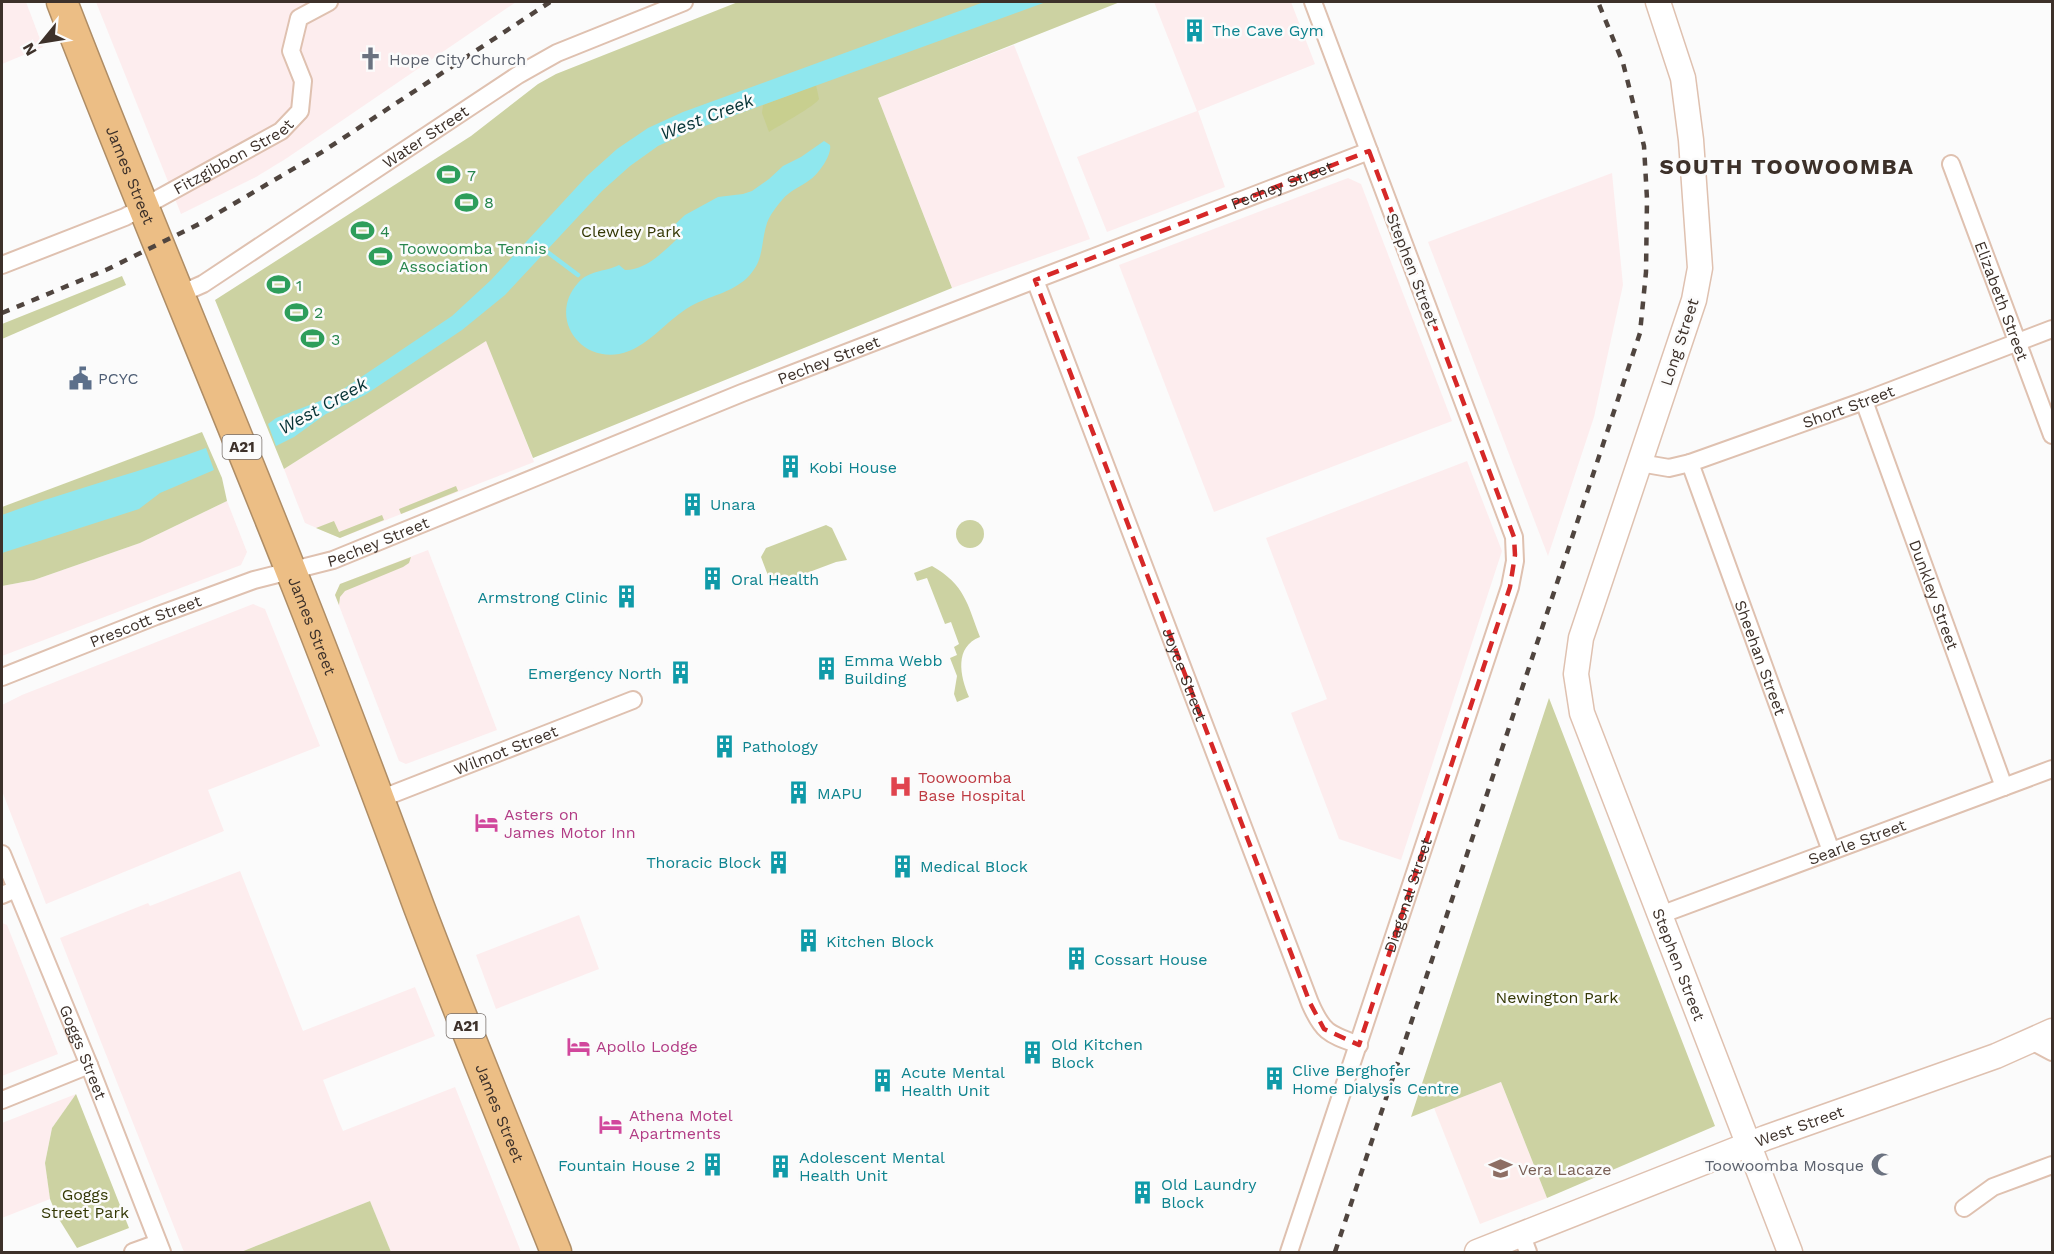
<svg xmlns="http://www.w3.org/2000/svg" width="2054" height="1254" viewBox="0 0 2054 1254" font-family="'Work Sans',sans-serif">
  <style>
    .commercial { fill: #fdedee }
    .education { fill: #fdedec }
    .green { fill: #ccd2a2 }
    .forest { fill: #c8cf8f }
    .water { fill: #8fe7ee }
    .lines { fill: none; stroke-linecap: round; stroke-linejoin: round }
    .stream { stroke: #8fe7ee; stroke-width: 4.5 }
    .street-casing { stroke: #dfc1b0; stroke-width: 20 }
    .secondary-casing { stroke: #dfc1b0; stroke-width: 27 }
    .highway-casing { stroke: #af8d65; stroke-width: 33 }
    .street { stroke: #fff; stroke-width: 16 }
    .secondary { stroke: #fff; stroke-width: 24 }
    .highway { stroke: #ecbe85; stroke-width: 30 }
    .rail { stroke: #50453f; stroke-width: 4.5; stroke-dasharray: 8 8; stroke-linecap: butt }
    .marked { fill: none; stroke: #d62828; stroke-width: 4.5; stroke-dasharray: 12 8; stroke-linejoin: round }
    .labels { text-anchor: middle; stroke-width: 5; stroke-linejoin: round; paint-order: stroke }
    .shield { fill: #fbfbfb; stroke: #766e69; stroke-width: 1.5 }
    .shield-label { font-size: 15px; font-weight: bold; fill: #3d312a }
    .culture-label { font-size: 16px; fill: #0d838f; stroke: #fbfbfb; text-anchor: start }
    .worship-label { font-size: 16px; fill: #5b616d; stroke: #fbfbfb; text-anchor: start }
    .street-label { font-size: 16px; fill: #3d312a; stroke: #fbfbfb }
    .leisure-label { font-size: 16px; fill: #27864d; stroke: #fbfbfb; text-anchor: start }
    .park-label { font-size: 16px; fill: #343805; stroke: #fbfbfb }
    .service-label { font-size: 16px; fill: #4e5e75; stroke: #fbfbfb; text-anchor: start }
    .health-label { font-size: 16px; fill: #be3a42; stroke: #fbfbfb; text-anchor: start }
    .hotel-label { font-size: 16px; fill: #b23c85; stroke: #fbfbfb; text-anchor: start }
    .education-label { font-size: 16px; fill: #785e54; stroke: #fbfbfb; text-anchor: start }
    .water-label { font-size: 18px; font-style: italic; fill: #053235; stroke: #fbfbfb }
    .district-label { font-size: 22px; font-weight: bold; letter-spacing: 1.5px; fill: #3d312a; stroke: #fbfbfb }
  </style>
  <rect width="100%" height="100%" fill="#fbfbfb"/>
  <!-- commercial -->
  <g class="commercial">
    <polygon points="2,2 26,2 43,47 2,64"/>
    <polygon points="96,2 516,2 287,158 256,177 181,214"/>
    <polygon points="1154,2 1291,2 1315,64 1198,111 1225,187 1107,232 1077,157 1197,111"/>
    <polygon points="1014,45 1090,239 952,288 878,98"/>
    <polygon points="1612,173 1623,285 1594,417 1548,556 1428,242"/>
    <polygon points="1348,178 1361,184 1452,421 1214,512 1119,265"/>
    <polygon points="487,340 534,462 340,538 305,523 284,469"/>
    <polygon points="1467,461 1502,551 1401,860 1339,839 1291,713 1327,699 1266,538"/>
    <polygon points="227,501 247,552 241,565 2,656 2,586 34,580 140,543"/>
    <polygon points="428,550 497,730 406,764 399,761 335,595 340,584"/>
    <polygon points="253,604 265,609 320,746 208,790 224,831 46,904 2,791 2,705 22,695"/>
    <polygon points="240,871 303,1031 415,987 435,1036 323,1080 338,1119 343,1131 455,1087 521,1252 391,1252 370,1201 241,1252 184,1252 60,938 148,903 150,906"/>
    <polygon points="579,915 599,969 496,1009 476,955"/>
    <polygon points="2,923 7,925 58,1054 2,1076"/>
    <polygon points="76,1094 52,1128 45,1163 50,1199 2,1218 2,1123"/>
  </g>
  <!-- education -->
  <polygon class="education" points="1501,1082 1547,1198 1480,1224 1434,1108"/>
  <!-- green -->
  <g class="green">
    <polygon points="738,2 1120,2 878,98 952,288 533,458 486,341 284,469 215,300 471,136 538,84 556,74"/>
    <polygon points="122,276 126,285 2,339 2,324"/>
    <polygon points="202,432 222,478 227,501 140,543 34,580 2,586 2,507"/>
    <polygon points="456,486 458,491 401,514 399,509"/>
    <polygon points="382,515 384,520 340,538 316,528 334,521 339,532"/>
    <circle cx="970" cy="534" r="14"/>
    <polygon points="826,525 832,528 847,560 836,562 772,586 761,557 766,548"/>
    <polygon points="411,557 409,563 403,567 345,591 340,597 339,605 335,595 340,584"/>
    <path d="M932,566C965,585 967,603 980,637C954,647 960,676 969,697L957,702L954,694L957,676L950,658L957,655L954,647L959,644L951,622L945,624L927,578L917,581L914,573Z"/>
    <polygon points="1549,698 1715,1126 1547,1198 1501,1082 1411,1117"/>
    <polygon points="76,1094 129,1228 77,1248 57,1216 50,1199 45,1163 52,1128"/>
    <polygon points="370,1201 391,1252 241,1252"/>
  </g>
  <!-- forest -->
  <path class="forest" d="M816,85L819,99C815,106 780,125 769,132L762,113L763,105Z"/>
  <!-- water -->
  <g class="water">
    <polygon points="984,2 1046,2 691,131 658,146 630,166 602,191 505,295 462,330 365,395 326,414 294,437 276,446 268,424 276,418 333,396 452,316 491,280 587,176 617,149 648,128 683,112"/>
    <path d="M824,141L830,145C832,155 819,173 811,179C801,187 790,190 782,200C776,207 770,215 767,223C760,245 765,260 747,278C731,293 709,296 691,306C666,320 647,349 619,354C577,361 549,315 578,283C589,270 605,272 619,265L625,270C646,270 663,252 677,239L668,231L685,215L718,197L743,194L752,191L769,179L783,166L801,157Z"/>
    <path d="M206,448L214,470L160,493L139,509L2,553V515C69,490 138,473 206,448Z"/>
  </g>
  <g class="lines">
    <!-- stream -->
    <polyline class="stream" points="542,248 578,275"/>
    <defs>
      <g id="street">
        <path id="s1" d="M1951,164L2052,435"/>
        <path id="s2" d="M2,265L125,217L281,131L300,111L303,81L291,51L299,18L329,2"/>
        <path id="s3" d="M1035,280L1310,1003C1323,1033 1329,1034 1359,1045"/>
        <path id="s4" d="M178,295L203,284L518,75L557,53L684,2"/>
        <path id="s5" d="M1864,401L2004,787"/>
        <path id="s6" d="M1640,463L1669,468L1690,463L1864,401L2052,329"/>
        <path id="s7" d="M1690,463L1831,851"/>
        <path id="s8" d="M2,677L156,616L254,580L333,560L742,393L1369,151"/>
        <path id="s9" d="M380,799L633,700"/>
        <path id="s10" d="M2,854L89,1065L162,1252"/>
        <polyline points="2,895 16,889"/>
        <path id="s11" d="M1660,915L2052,769"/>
        <polyline points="2037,1044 2052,1052"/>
        <polyline points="2,1100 89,1065"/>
        <polyline points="1964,1208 1993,1187 2052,1165"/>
        <polyline points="1522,1236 1528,1252"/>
        <polyline points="133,1252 158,1243"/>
        <path id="s12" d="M1289,1252L1510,587L1515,561L1514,537L1313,2"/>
      </g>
      <g id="secondary">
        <path id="s13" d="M1658,2L1683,78L1691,140L1700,268L1694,300L1581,638L1576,674L1582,713L1790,1252"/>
        <path id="s14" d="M1477,1252L1765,1138L1996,1056L2052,1031"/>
      </g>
      <g id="highway">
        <path id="s15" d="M62,2C135,191 214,377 289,566C334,679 377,793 419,907C463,1023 510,1137 556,1252"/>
      </g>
    </defs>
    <!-- street casing -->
    <use href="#street" class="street-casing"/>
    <!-- secondary casing -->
    <use href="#secondary" class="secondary-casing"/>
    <!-- highway casing -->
    <use href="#highway" class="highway-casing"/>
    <!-- street -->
    <use href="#street" class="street"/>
    <!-- secondary -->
    <use href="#secondary" class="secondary"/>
    <!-- highway -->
    <use href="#highway" class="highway"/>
    <!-- rail -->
    <g class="rail">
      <polyline points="2,313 108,269 201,223 322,152 550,2"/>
      <polyline points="1335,1252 1640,333 1646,272 1647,199 1644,146 1623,63 1598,2"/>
    </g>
  </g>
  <!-- marked area -->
  <path class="marked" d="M1369,151L1514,537L1515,555L1510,587L1359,1045L1324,1029L1310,1003L1035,280Z"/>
  <!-- icons -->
  <defs>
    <symbol id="building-bare" viewBox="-9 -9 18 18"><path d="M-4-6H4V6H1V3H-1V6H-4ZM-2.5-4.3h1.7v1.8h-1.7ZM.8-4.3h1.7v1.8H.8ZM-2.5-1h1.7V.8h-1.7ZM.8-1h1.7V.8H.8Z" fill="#0f9aa8" stroke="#fbfbfb" stroke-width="2.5" paint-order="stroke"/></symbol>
    <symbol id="church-bare" viewBox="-9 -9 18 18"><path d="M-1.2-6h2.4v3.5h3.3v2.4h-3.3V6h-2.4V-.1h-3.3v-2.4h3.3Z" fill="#6b7280" stroke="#fbfbfb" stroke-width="2.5" paint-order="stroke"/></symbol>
    <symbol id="stadium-bare" viewBox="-9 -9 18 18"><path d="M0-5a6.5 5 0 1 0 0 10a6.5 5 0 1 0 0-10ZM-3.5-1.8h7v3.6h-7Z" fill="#2e9e5b" stroke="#fbfbfb" stroke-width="2.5" paint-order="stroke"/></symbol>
    <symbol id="civic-bare" viewBox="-9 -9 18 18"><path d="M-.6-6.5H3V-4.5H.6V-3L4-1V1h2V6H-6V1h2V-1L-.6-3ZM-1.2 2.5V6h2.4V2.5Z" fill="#5c6f8a" stroke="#fbfbfb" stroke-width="2.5" paint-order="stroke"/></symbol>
    <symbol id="hospital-bare" viewBox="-9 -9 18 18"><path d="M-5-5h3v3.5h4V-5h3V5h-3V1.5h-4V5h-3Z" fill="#e0444e" stroke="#fbfbfb" stroke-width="2.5" paint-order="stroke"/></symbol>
    <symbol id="hotel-bare" viewBox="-9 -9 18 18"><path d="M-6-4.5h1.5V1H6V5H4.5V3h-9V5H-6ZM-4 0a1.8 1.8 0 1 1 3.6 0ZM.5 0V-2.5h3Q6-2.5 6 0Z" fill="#d1479c" stroke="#fbfbfb" stroke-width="2.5" paint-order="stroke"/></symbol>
    <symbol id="mosque-bare" viewBox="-9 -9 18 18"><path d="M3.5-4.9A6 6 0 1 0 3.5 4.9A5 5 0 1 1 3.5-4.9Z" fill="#6b7280" stroke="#fbfbfb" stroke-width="2.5" paint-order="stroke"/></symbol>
    <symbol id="school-bare" viewBox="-9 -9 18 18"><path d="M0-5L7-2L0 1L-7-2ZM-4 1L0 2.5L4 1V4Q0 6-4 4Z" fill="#8d6e63" stroke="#fbfbfb" stroke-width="2.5" paint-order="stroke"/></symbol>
  </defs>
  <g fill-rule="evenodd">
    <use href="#building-bare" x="1178" y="14" width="33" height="33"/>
    <use href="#church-bare" x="354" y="42" width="33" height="33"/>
    <use href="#stadium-bare" x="432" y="158" width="33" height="33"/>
    <use href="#stadium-bare" x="450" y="186" width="33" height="33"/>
    <use href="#stadium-bare" x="346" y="214" width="33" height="33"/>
    <use href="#stadium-bare" x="364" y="240" width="33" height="33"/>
    <use href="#stadium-bare" x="262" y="268" width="33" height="33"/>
    <use href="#stadium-bare" x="280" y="296" width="33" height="33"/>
    <use href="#stadium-bare" x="296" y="322" width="33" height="33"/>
    <use href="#civic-bare" x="64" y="362" width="33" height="33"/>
    <use href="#building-bare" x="774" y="450" width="33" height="33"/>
    <use href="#building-bare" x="676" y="488" width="33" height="33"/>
    <use href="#building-bare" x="696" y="562" width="33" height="33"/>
    <use href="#building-bare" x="610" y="580" width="33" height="33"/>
    <use href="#building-bare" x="810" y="652" width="33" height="33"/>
    <use href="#building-bare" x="664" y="656" width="33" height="33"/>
    <use href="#building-bare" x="708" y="730" width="33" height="33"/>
    <use href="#hospital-bare" x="884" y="770" width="33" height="33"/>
    <use href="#building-bare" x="782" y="776" width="33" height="33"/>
    <use href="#hotel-bare" x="470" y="806" width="33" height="33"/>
    <use href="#building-bare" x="762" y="846" width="33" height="33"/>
    <use href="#building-bare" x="886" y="850" width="33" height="33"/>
    <use href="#building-bare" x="792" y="924" width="33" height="33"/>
    <use href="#building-bare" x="1060" y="942" width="33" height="33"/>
    <use href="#hotel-bare" x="562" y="1030" width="33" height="33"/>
    <use href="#building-bare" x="1016" y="1036" width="33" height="33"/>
    <use href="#building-bare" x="1258" y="1062" width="33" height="33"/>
    <use href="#building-bare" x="866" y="1064" width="33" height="33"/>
    <use href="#hotel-bare" x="594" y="1108" width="33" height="33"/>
    <use href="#building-bare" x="696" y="1148" width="33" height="33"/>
    <use href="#mosque-bare" x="1866" y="1148" width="33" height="33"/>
    <use href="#building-bare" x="764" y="1150" width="33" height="33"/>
    <use href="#school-bare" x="1484" y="1152" width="33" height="33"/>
    <use href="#building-bare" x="1126" y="1176" width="33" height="33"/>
  </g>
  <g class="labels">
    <!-- shield labels -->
    <g class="shield">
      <rect x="222.5" y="435" width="39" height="24" rx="4.5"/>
      <rect x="446.5" y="1014" width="39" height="24" rx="4.5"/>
    </g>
    <g class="shield-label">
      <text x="242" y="452">A21</text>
      <text x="466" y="1031">A21</text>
    </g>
    <!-- culture labels -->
    <g class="culture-label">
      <text x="1212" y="36">The Cave Gym</text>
      <text x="809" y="473">Kobi House</text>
      <text x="710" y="510">Unara</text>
      <text x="731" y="585">Oral Health</text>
      <text x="608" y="603" text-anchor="end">Armstrong Clinic</text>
      <text x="844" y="666">Emma Webb<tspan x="844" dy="18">Building</tspan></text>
      <text x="662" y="679" text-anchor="end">Emergency North</text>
      <text x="742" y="752">Pathology</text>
      <text x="817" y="799">MAPU</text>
      <text x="761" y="868" text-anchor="end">Thoracic Block</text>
      <text x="920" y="872">Medical Block</text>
      <text x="826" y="947">Kitchen Block</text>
      <text x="1094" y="965">Cossart House</text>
      <text x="1051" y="1050">Old Kitchen<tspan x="1051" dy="18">Block</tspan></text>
      <text x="1292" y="1076">Clive Berghofer<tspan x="1292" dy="18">Home Dialysis Centre</tspan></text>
      <text x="901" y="1078">Acute Mental<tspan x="901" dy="18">Health Unit</tspan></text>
      <text x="799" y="1163">Adolescent Mental<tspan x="799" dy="18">Health Unit</tspan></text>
      <text x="695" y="1171" text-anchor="end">Fountain House 2</text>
      <text x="1161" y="1190">Old Laundry<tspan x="1161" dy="18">Block</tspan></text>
    </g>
    <!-- worship labels -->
    <g class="worship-label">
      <text x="389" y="65">Hope City Church</text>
      <text x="1864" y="1171" text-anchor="end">Toowoomba Mosque</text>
    </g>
    <!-- street labels -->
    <g class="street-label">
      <text dy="6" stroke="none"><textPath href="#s4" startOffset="294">Water Street</textPath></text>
      <text dy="6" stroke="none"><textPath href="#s2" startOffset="256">Fitzgibbon Street</textPath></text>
      <text dy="6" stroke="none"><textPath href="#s15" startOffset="186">James Street</textPath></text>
      <text dy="6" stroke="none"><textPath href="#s8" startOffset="1372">Pechey Street</textPath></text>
      <text transform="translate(1413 269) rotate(69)" y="6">Stephen Street</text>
      <text dy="6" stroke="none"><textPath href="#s1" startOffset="146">Elizabeth Street</textPath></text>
      <text transform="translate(1679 342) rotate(-72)" y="6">Long Street</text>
      <text dy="6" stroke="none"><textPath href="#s8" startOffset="886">Pechey Street</textPath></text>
      <text dy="6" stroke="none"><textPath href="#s6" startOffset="219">Short Street</textPath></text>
      <text dy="6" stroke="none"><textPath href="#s8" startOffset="400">Pechey Street</textPath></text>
      <text dy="6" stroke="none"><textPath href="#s5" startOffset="206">Dunkley Street</textPath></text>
      <text dy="6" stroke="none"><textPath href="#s8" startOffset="154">Prescott Street</textPath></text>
      <text dy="6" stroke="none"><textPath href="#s15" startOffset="672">James Street</textPath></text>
      <text dy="6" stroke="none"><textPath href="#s7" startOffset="207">Sheehan Street</textPath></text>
      <text dy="6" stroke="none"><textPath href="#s3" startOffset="422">Joyce Street</textPath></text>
      <text dy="6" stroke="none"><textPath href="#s9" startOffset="135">Wilmot Street</textPath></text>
      <text dy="6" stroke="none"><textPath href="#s11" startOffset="210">Searle Street</textPath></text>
      <text dy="6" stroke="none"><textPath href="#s12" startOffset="376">Diagonal Street</textPath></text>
      <text dy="6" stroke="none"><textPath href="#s13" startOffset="1005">Stephen Street</textPath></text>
      <text dy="6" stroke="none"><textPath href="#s10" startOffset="214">Goggs Street</textPath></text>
      <text dy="6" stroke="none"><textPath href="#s15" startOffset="1194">James Street</textPath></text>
      <text dy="6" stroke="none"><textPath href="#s14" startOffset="346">West Street</textPath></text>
    </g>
    <!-- leisure labels -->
    <g class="leisure-label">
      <text x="467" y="181">7</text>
      <text x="484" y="208">8</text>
      <text x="380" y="237">4</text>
      <text x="399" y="254">Toowoomba Tennis<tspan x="399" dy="18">Association</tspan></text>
      <text x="296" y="291">1</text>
      <text x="314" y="318">2</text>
      <text x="331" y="345">3</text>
    </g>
    <!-- park labels -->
    <g class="park-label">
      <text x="631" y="237">Clewley Park</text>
      <text x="1557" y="1003">Newington Park</text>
      <text x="85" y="1200">Goggs<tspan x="85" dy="18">Street Park</tspan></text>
    </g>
    <!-- service labels -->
    <g class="service-label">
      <text x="98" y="384">PCYC</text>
    </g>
    <!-- health labels -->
    <g class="health-label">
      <text x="918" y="783">Toowoomba<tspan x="918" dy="18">Base Hospital</tspan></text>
    </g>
    <!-- hotel labels -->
    <g class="hotel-label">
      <text x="504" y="820">Asters on<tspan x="504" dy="18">James Motor Inn</tspan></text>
      <text x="596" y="1052">Apollo Lodge</text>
      <text x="629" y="1121">Athena Motel<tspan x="629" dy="18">Apartments</tspan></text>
    </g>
    <!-- education labels -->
    <g class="education-label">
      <text x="1518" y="1175">Vera Lacaze</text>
    </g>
    <!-- water labels -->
    <g class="water-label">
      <text transform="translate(707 117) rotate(-21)" y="6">West Creek</text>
      <text transform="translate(323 406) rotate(-29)" y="6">West Creek</text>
    </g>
    <!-- district labels -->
    <g class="district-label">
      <text x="1787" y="174">SOUTH TOOWOOMBA</text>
    </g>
  </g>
  <!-- border -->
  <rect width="2054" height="1254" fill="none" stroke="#3d312a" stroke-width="6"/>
  <!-- north arrow -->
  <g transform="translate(42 42) rotate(240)" stroke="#fbfbfb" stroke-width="4.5" paint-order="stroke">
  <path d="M0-4.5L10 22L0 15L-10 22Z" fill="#3d312a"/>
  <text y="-9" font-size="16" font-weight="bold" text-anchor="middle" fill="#3d312a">N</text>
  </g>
</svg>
